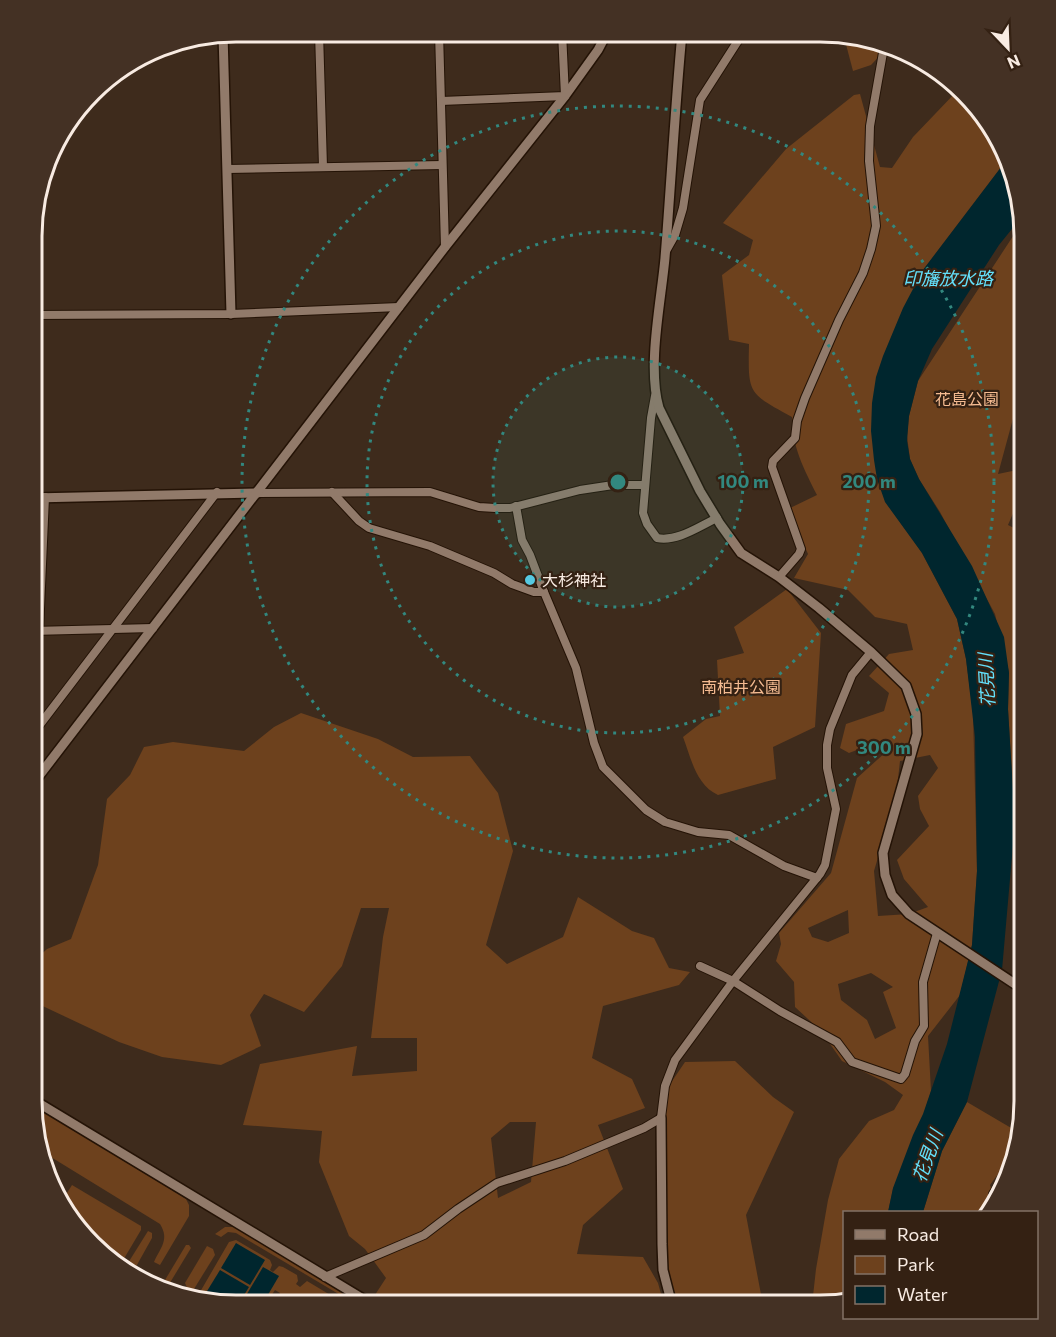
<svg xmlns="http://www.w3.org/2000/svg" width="1056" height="1337" viewBox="0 0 1056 1337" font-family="Commissioner,'Noto Sans JP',sans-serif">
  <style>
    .green { fill: #6d411d; fill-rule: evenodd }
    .water { fill: #00262e }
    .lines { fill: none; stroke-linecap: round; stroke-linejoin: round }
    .minor-casing { stroke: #241306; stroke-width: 10 }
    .tertiary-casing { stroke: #241306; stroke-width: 12 }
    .minor { stroke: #917a6a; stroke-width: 8 }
    .tertiary { stroke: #917a6a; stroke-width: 9 }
    .ring { fill: none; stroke: #32887f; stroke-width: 3; stroke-dasharray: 3 6 }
    .poi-dot { fill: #56c9e1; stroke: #342113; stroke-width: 2 }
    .labels { text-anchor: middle; stroke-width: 4.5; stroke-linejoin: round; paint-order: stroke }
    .park-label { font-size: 16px; fill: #f5bb91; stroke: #342113 }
    .poi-label { font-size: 16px; fill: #f8ebe2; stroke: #342113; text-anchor: start }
    .water-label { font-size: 18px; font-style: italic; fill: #63e1fc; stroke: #342113 }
    .rim { fill: none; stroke: #f8ebe2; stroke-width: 3 }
    .centre { fill: #32887f; stroke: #342113; stroke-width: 3 }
    .ring-label { font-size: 18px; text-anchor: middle; font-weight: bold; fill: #32887f; stroke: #342113; stroke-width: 4.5; stroke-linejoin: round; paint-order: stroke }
  </style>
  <rect width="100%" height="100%" fill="#3e2b1c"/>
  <!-- green -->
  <g class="green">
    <polygon points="843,33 847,33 887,48 871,65 853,71"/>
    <path d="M957,91L997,134L1005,162L923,270L885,501L922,553L957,619L966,659L973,713L977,871L972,945L960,995L928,1036L931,1091L917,1136L893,1189L888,1212H844V1302L833,1305H812L816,1269L828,1200L839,1159L869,1121L894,1110L903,1095L885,1082L842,1061L821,1031L795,1007L794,982L776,961L781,944L779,933L831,873L857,778L887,751L883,740L849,753L840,748L846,724L884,711L889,693L869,676L889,654L913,650L907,624L875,617L848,590L794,578L808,554L788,509L817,495C804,469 792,447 792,417C748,393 748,394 749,344L729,340L722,275L749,255L753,240L723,223L786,149L854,95L860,94L880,167L892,168L913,137ZM930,755L938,768L918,796L920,809L929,826L897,860L904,879L928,907L909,914L878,916L874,871L896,797L900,761ZM848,910L849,933L828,942L812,937L808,928ZM871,973L893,987L883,992L896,1028L875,1039L867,1020L841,1000L838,984Z"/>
    <polygon points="1021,224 1024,236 1024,357 1014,415 998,474 1017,470 1024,471 1024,488 1008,525 1024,533 1024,897 1014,904 1013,795 1008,709 1009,672 995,614 940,512 919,479 910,459 907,436 909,416 918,381"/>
    <path d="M787,589L821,633L815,727L773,747L776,779L718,795C696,785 691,758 683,737L706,719L720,716L717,660L744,653L734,627Z"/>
    <path d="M301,713L378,739L413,757L470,756L498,793L513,851L486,945L507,964L563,937L578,897L632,931L654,938L669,968L690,972L679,985L603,1006L592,1058L632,1079L645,1108L598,1125L623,1189L583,1225L577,1254L643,1257L658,1283L664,1305H379L371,1301L386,1278L365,1249L349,1236L319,1162L322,1131L243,1125L260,1064L357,1046L352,1076L417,1071V1038H371L383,937L389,908H361L342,966L304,1012L264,994L250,1015L261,1046L221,1065L162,1057L119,1042L32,1001V963L47,949L71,939L98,865L107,799L130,775L144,747L173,742L244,751L274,727ZM510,1122H536L531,1182L498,1198L491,1138Z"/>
    <polygon points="735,1061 773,1097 794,1112 746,1215 763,1305 676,1305 665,1261 666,1090 685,1062"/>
    <polygon points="967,1102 1018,1132 1009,1159 990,1185 995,1200 991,1212 923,1212 942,1151"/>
    <path d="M33,1105L186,1199L189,1205V1216L160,1265L154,1262C160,1248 170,1240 160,1224L46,1154Z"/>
    <polygon points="72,1185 141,1226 141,1230 119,1267 60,1204"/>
    <polygon points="225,1227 235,1227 363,1305 357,1305 236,1233 228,1232 221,1237 215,1234"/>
    <polygon points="148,1231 152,1233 152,1238 133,1272 138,1276 123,1271"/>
    <polygon points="236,1240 270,1260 272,1265 270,1270 273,1272 279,1266 283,1267 297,1275 298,1281 296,1284 300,1287 307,1281 347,1305 273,1305 280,1293 275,1290 265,1305 251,1305 243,1300 240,1305 223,1305 200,1297 200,1292 229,1242"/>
    <polygon points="186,1245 189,1245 191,1248 168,1286 162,1285"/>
    <polygon points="207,1246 213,1249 215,1255 194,1289 188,1290 185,1283"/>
  </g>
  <!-- water -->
  <g class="water">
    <polygon points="1005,162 1020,219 999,245 932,349 918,381 909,416 907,441 910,459 919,479 972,566 1004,637 1009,673 1008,709 1015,822 1002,970 967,1102 942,1151 923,1212 888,1212 893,1188 913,1135 923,1114 947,1044 972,945 977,871 975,737 966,659 957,619 922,553 885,502 877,479 874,460 871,431 872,403 876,377 883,356 903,308 923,270"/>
    <polygon points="236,1243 265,1260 250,1285 221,1268"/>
    <polygon points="263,1267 279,1276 262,1305 254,1305 244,1299"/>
    <polygon points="220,1270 249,1287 238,1305 223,1305 204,1296"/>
  </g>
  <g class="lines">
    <defs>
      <g id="minor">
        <polyline points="319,32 323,167"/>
        <polyline points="439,32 445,247"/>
        <polyline points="441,101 565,96 562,32"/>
        <polyline points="227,169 442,165"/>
        <polyline points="666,251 675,235 683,208 700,100 743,33"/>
        <polyline points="33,315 231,314 399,307"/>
        <path d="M655,396L651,418L643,513L647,524L657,538C677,542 698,527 717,518"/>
        <polyline points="332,492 359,521 369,528 430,546 494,573 512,584 534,592 544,592 576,668 594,743 603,767 646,810 665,822 698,832 729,835 784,866 817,878"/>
        <polyline points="258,493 430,492 479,507 495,508 510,508 580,490 613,485 644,485"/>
        <polyline points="516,506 522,540 530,555 544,592"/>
        <polyline points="779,577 799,554 801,549 772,467 773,461 795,438 797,421 805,398 839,320 863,273 871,249 876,226 869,161 870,126 884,47"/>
        <polyline points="32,631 153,628"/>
        <polyline points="39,631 45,497"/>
        <polyline points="32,735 217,492"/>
        <polyline points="700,966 733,981 780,1011 837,1042 852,1062 901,1079 905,1074 915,1041 924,1026 923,982 937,933"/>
        <polyline points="996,1198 993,1194 1002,1179"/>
        <polyline points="325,1277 424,1235 458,1209 497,1183 565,1161 644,1128 661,1118 665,1086 675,1060 733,981 820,874 825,865 836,809 827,768 827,745 830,729 852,675 871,652"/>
      </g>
      <g id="tertiary">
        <path d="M682,33C675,108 671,183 665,258C661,302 647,366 659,408L700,491L720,524L741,553L779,577L819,608L871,652L906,686L916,714L917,734L883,853L885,875L892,895L909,914L1024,990"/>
        <polyline points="223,34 231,314"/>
        <polyline points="198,38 406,32"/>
        <polyline points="33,498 258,493"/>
        <polyline points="32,785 445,247 565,96 598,50 607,33"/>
        <polyline points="32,1099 373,1305"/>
        <polyline points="661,1118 662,1244 663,1270 672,1305"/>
      </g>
    </defs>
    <!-- minor casing -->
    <use href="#minor" class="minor-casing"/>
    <!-- tertiary casing -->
    <use href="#tertiary" class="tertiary-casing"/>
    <!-- minor -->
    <use href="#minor" class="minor"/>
    <!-- tertiary -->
    <use href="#tertiary" class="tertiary"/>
  </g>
  <!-- distance rings -->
  <circle cx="618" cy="482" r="125" fill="#32887f" fill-opacity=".12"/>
  <g class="ring">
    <circle cx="618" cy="482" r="125"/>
    <circle cx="618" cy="482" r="251"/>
    <circle cx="618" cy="482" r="376"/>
  </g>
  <!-- markers -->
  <circle class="poi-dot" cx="530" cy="580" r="6"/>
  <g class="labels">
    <!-- park labels -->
    <g class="park-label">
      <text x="967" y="405">花島公園</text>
      <text x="741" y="693">南柏井公園</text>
    </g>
    <!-- poi labels -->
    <g class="poi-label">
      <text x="542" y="586">大杉神社</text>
    </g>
    <!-- water labels -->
    <g class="water-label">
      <text x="948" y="285">印旛放水路</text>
      <text transform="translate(987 680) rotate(-93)" y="6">花見川</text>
      <text transform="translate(928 1156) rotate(-70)" y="6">花見川</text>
    </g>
  </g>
  <!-- crop -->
  <path d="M0 0H1056V1337H0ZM236 42H820A194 194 0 0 1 1014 236V1101A194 194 0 0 1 820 1295H236A194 194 0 0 1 42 1101V236A194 194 0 0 1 236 42Z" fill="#443124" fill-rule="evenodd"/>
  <path class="rim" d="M236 42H820A194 194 0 0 1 1014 236V1101A194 194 0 0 1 820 1295H236A194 194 0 0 1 42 1101V236A194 194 0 0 1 236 42Z"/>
  <circle cx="618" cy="482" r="9" class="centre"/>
  <g class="ring-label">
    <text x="743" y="488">100 m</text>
    <text x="869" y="488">200 m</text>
    <text x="884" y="754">300 m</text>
  </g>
  <!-- legend -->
  <rect x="843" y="1211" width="195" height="108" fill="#342113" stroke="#827266" stroke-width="1.5"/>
  <rect x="855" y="1230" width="30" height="9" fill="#917a6a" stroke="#827266" stroke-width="1.5"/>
  <text x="897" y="1241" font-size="18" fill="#f8ebe2">Road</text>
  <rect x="855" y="1256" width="30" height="18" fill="#6d411d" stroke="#827266" stroke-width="1.5"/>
  <text x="897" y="1271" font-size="18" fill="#f8ebe2">Park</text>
  <rect x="855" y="1286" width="30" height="18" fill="#00262e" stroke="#827266" stroke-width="1.5"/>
  <text x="897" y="1301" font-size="18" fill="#f8ebe2">Water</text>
  <!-- north arrow -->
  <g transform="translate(1008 48) rotate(157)" stroke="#342113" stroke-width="4.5" paint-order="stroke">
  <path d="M0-4.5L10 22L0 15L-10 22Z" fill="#f8ebe2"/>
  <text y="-9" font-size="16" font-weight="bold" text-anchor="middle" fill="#f8ebe2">N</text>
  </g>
</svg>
